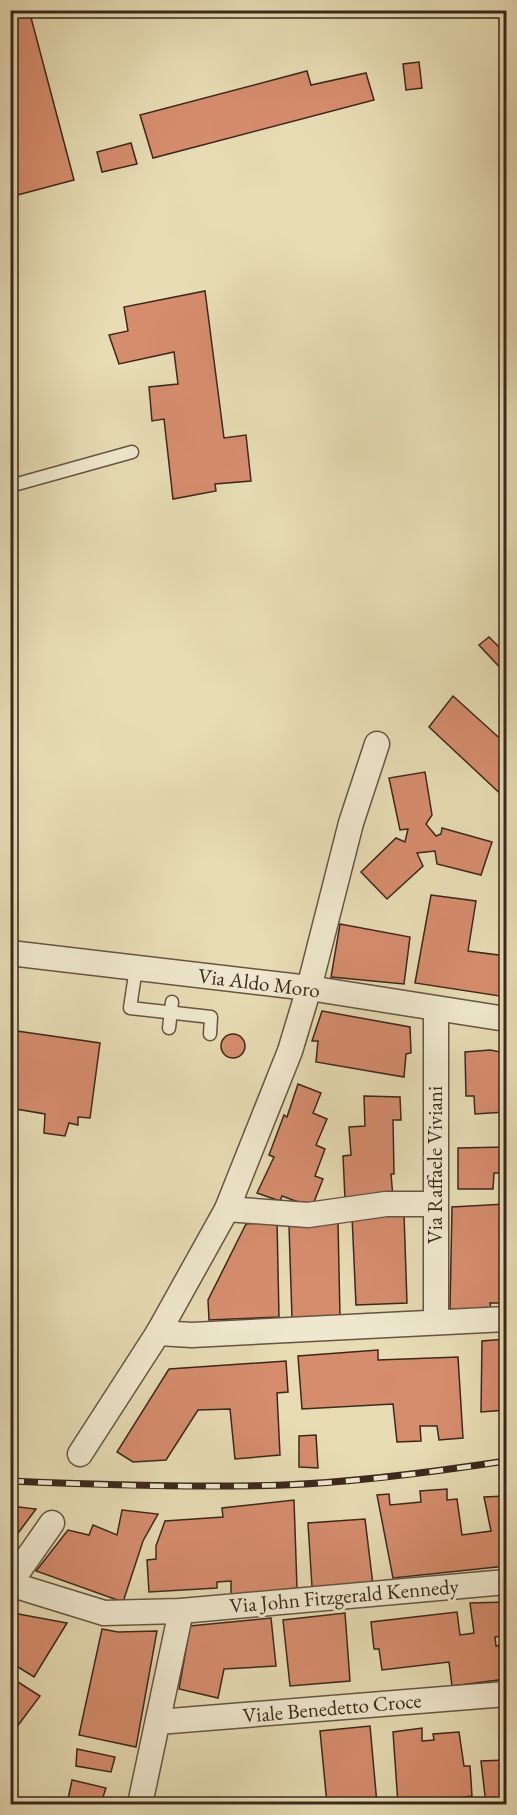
<svg xmlns="http://www.w3.org/2000/svg" width="517" height="1815" viewBox="0 0 517 1815" font-family="'EB Garamond',serif">
  <style>
    .building { fill: #d68d6e; stroke: #3b281d; stroke-width: 1.5 }
    .lines { fill: none; stroke-linecap: round; stroke-linejoin: round }
    .service-casing { stroke: #665543; stroke-width: 15 }
    .minor-casing { stroke: #665543; stroke-width: 27 }
    .service { stroke: #efe8ce; stroke-width: 12 }
    .minor { stroke: #efe8ce; stroke-width: 24 }
    .rail-casing { stroke: #3b281d; stroke-width: 7 }
    .rail { stroke: #efe8ce; stroke-width: 4.5; stroke-dasharray: 14; stroke-linecap: butt }
    .labels { text-anchor: middle; stroke-width: 6; stroke-linejoin: round; paint-order: stroke }
    .street-label { font-size: 21px; fill: #3b281d; stroke: #efe8ce }
  </style>
  <rect width="100%" height="100%" fill="#e7dcb4"/>
  <filter id="stains"><feTurbulence type="fractalNoise" baseFrequency=".00333" numOctaves="4"/><feColorMatrix values="0 0 0 0 .2 0 0 0 0 .09 0 0 0 0 .02 0 0 0 .5 -.17"/></filter>
  <radialGradient id="worn" r=".72"><stop offset=".6" stop-color="#630" stop-opacity="0"/><stop offset="1" stop-color="#630" stop-opacity=".3"/></radialGradient>
  <!-- building -->
  <g class="building">
    <polygon points="10,10 29,10 74,180 10,197"/>
    <polygon points="419,62 422,88 406,90 403,64"/>
    <polygon points="307,71 311,85 366,73 374,100 153,158 140,115"/>
    <polygon points="131,143 137,164 102,172 97,152"/>
    <polygon points="205,291 224,438 246,435 251,481 215,484 216,491 173,499 164,419 152,421 149,387 178,384 174,352 119,364 109,335 128,331 124,307"/>
    <polygon points="489,637 502,650 506,644 506,674 479,645"/>
    <polygon points="453,696 506,744 506,799 429,727"/>
    <polygon points="425,772 432,815 426,824 436,836 441,834 442,828 492,842 481,875 437,864 435,851 417,853 423,866 387,899 361,872 396,838 405,842 408,829 400,830 389,778"/>
    <polygon points="431,895 476,901 468,951 506,956 506,997 415,983"/>
    <polygon points="340,924 410,937 404,984 331,977"/>
    <polygon points="322,1011 410,1027 411,1053 406,1054 404,1077 316,1062 318,1041 312,1041"/>
    <polygon points="10,1030 100,1043 90,1118 78,1117 78,1125 69,1123 65,1136 44,1133 45,1114 10,1108"/>
    <circle cx="233" cy="1046" r="12"/>
    <polygon points="490,1050 506,1053 506,1112 475,1114 474,1096 466,1096 465,1052"/>
    <polygon points="298,1084 321,1093 313,1113 327,1119 316,1145 325,1149 315,1176 323,1179 312,1207 282,1196 280,1201 257,1193 274,1157 269,1155 284,1115 287,1117"/>
    <polygon points="364,1096 400,1097 401,1120 393,1120 394,1174 391,1174 393,1198 345,1199 343,1156 351,1155 349,1127 365,1126"/>
    <polygon points="506,1147 506,1173 494,1173 493,1189 458,1189 458,1148"/>
    <polygon points="506,1204 506,1303 490,1303 491,1309 450,1309 452,1207"/>
    <polygon points="404,1214 407,1303 356,1305 352,1216"/>
    <polygon points="277,1221 279,1317 209,1320 208,1300 246,1224"/>
    <polygon points="338,1222 340,1317 292,1318 289,1226"/>
    <polygon points="506,1339 506,1410 481,1412 482,1341"/>
    <polygon points="378,1350 378,1360 458,1357 463,1438 439,1440 437,1426 420,1426 421,1441 397,1442 393,1404 302,1409 298,1356"/>
    <polygon points="286,1361 288,1392 277,1393 280,1455 235,1459 230,1409 198,1410 166,1460 133,1462 117,1452 169,1369"/>
    <polygon points="316,1435 318,1468 299,1467 299,1436"/>
    <polygon points="447,1489 447,1500 457,1499 462,1535 491,1531 484,1497 506,1496 506,1566 393,1578 377,1495 389,1494 390,1505 421,1502 420,1491"/>
    <polygon points="294,1500 297,1588 231,1596 231,1581 217,1582 217,1588 149,1592 147,1560 156,1559 156,1546 165,1521 223,1517 222,1508"/>
    <polygon points="10,1506 36,1509 10,1544"/>
    <polygon points="122,1510 158,1514 143,1541 123,1602 36,1571 68,1530 89,1535 93,1525 117,1535"/>
    <polygon points="365,1519 373,1585 312,1587 308,1523"/>
    <polygon points="506,1602 506,1635 495,1637 496,1646 506,1644 506,1679 452,1686 449,1662 382,1670 379,1649 374,1649 371,1622 457,1612 460,1635 474,1633 470,1603"/>
    <polygon points="13,1613 67,1623 34,1677 10,1662"/>
    <polygon points="345,1613 350,1681 290,1686 283,1620"/>
    <polygon points="271,1618 276,1666 224,1669 218,1698 179,1689 190,1626"/>
    <polygon points="102,1629 118,1632 157,1631 136,1747 79,1735"/>
    <polygon points="10,1677 40,1696 10,1736"/>
    <polygon points="370,1726 377,1804 327,1804 320,1731"/>
    <polygon points="422,1728 422,1741 434,1740 433,1734 459,1732 464,1766 470,1766 472,1796 443,1800 442,1804 398,1804 393,1732"/>
    <polygon points="77,1749 115,1757 111,1772 76,1766"/>
    <polygon points="506,1760 506,1804 486,1804 481,1761"/>
    <polygon points="72,1780 106,1788 103,1797 107,1798 106,1804 67,1804"/>
  </g>
  <g class="lines">
    <defs>
      <g id="service">
        <polyline points="10,486 132,452"/>
        <polyline points="136,968 130,1008 211,1017 210,1034"/>
        <polyline points="169,1028 172,1002"/>
      </g>
      <g id="minor">
        <polyline points="10,953 309,988 506,1019"/>
        <polyline points="227,1209 308,1215 386,1204 434,1204"/>
        <polyline points="436,1322 436,1009"/>
        <polyline points="158,1333 192,1335 506,1319"/>
        <polyline points="80,1454 158,1333 227,1209 290,1051 309,988 351,823 377,744"/>
        <polyline points="10,1583 52,1523"/>
        <polyline points="10,1584 104,1613 181,1611 506,1582"/>
        <polyline points="158,1722 506,1694"/>
        <polyline points="140,1804 181,1611"/>
      </g>
    </defs>
    <!-- service casing -->
    <use href="#service" class="service-casing"/>
    <!-- minor casing -->
    <use href="#minor" class="minor-casing"/>
    <!-- service -->
    <use href="#service" class="service"/>
    <!-- minor -->
    <use href="#minor" class="minor"/>
    <defs>
      <path id="rail" d="M10,1481C102,1485 193,1488 284,1485C359,1482 433,1472 506,1461"/>
    </defs>
    <!-- rail casing -->
    <use href="#rail" class="rail-casing"/>
    <!-- rail -->
    <use href="#rail" class="rail"/>
  </g>
  <g class="labels">
    <!-- street labels -->
    <g class="street-label">
      <text transform="translate(259 983) rotate(7)" y="7">Via Aldo Moro</text>
      <text transform="translate(435 1165) rotate(-90)" y="7">Via Raffaele Viviani</text>
      <text transform="translate(344 1596) rotate(-5)" y="7">Via John Fitzgerald Kennedy</text>
      <text transform="translate(332 1708) rotate(-5)" y="7">Viale Benedetto Croce</text>
    </g>
  </g>
  <!-- margin -->
  <rect width="517" height="1815" fill="none" stroke="#e7dcb4" stroke-width="36"/>
  <rect x="12" y="12" width="493" height="1791" fill="none" stroke="#3b281d" stroke-width="3"/>
  <rect x="18" y="18" width="481" height="1779" fill="none" stroke="#3b281d" stroke-width="1.5"/>
  <rect width="100%" height="100%" filter="url(#stains)"/>
  <rect width="100%" height="100%" fill="url(#worn)"/>
</svg>
